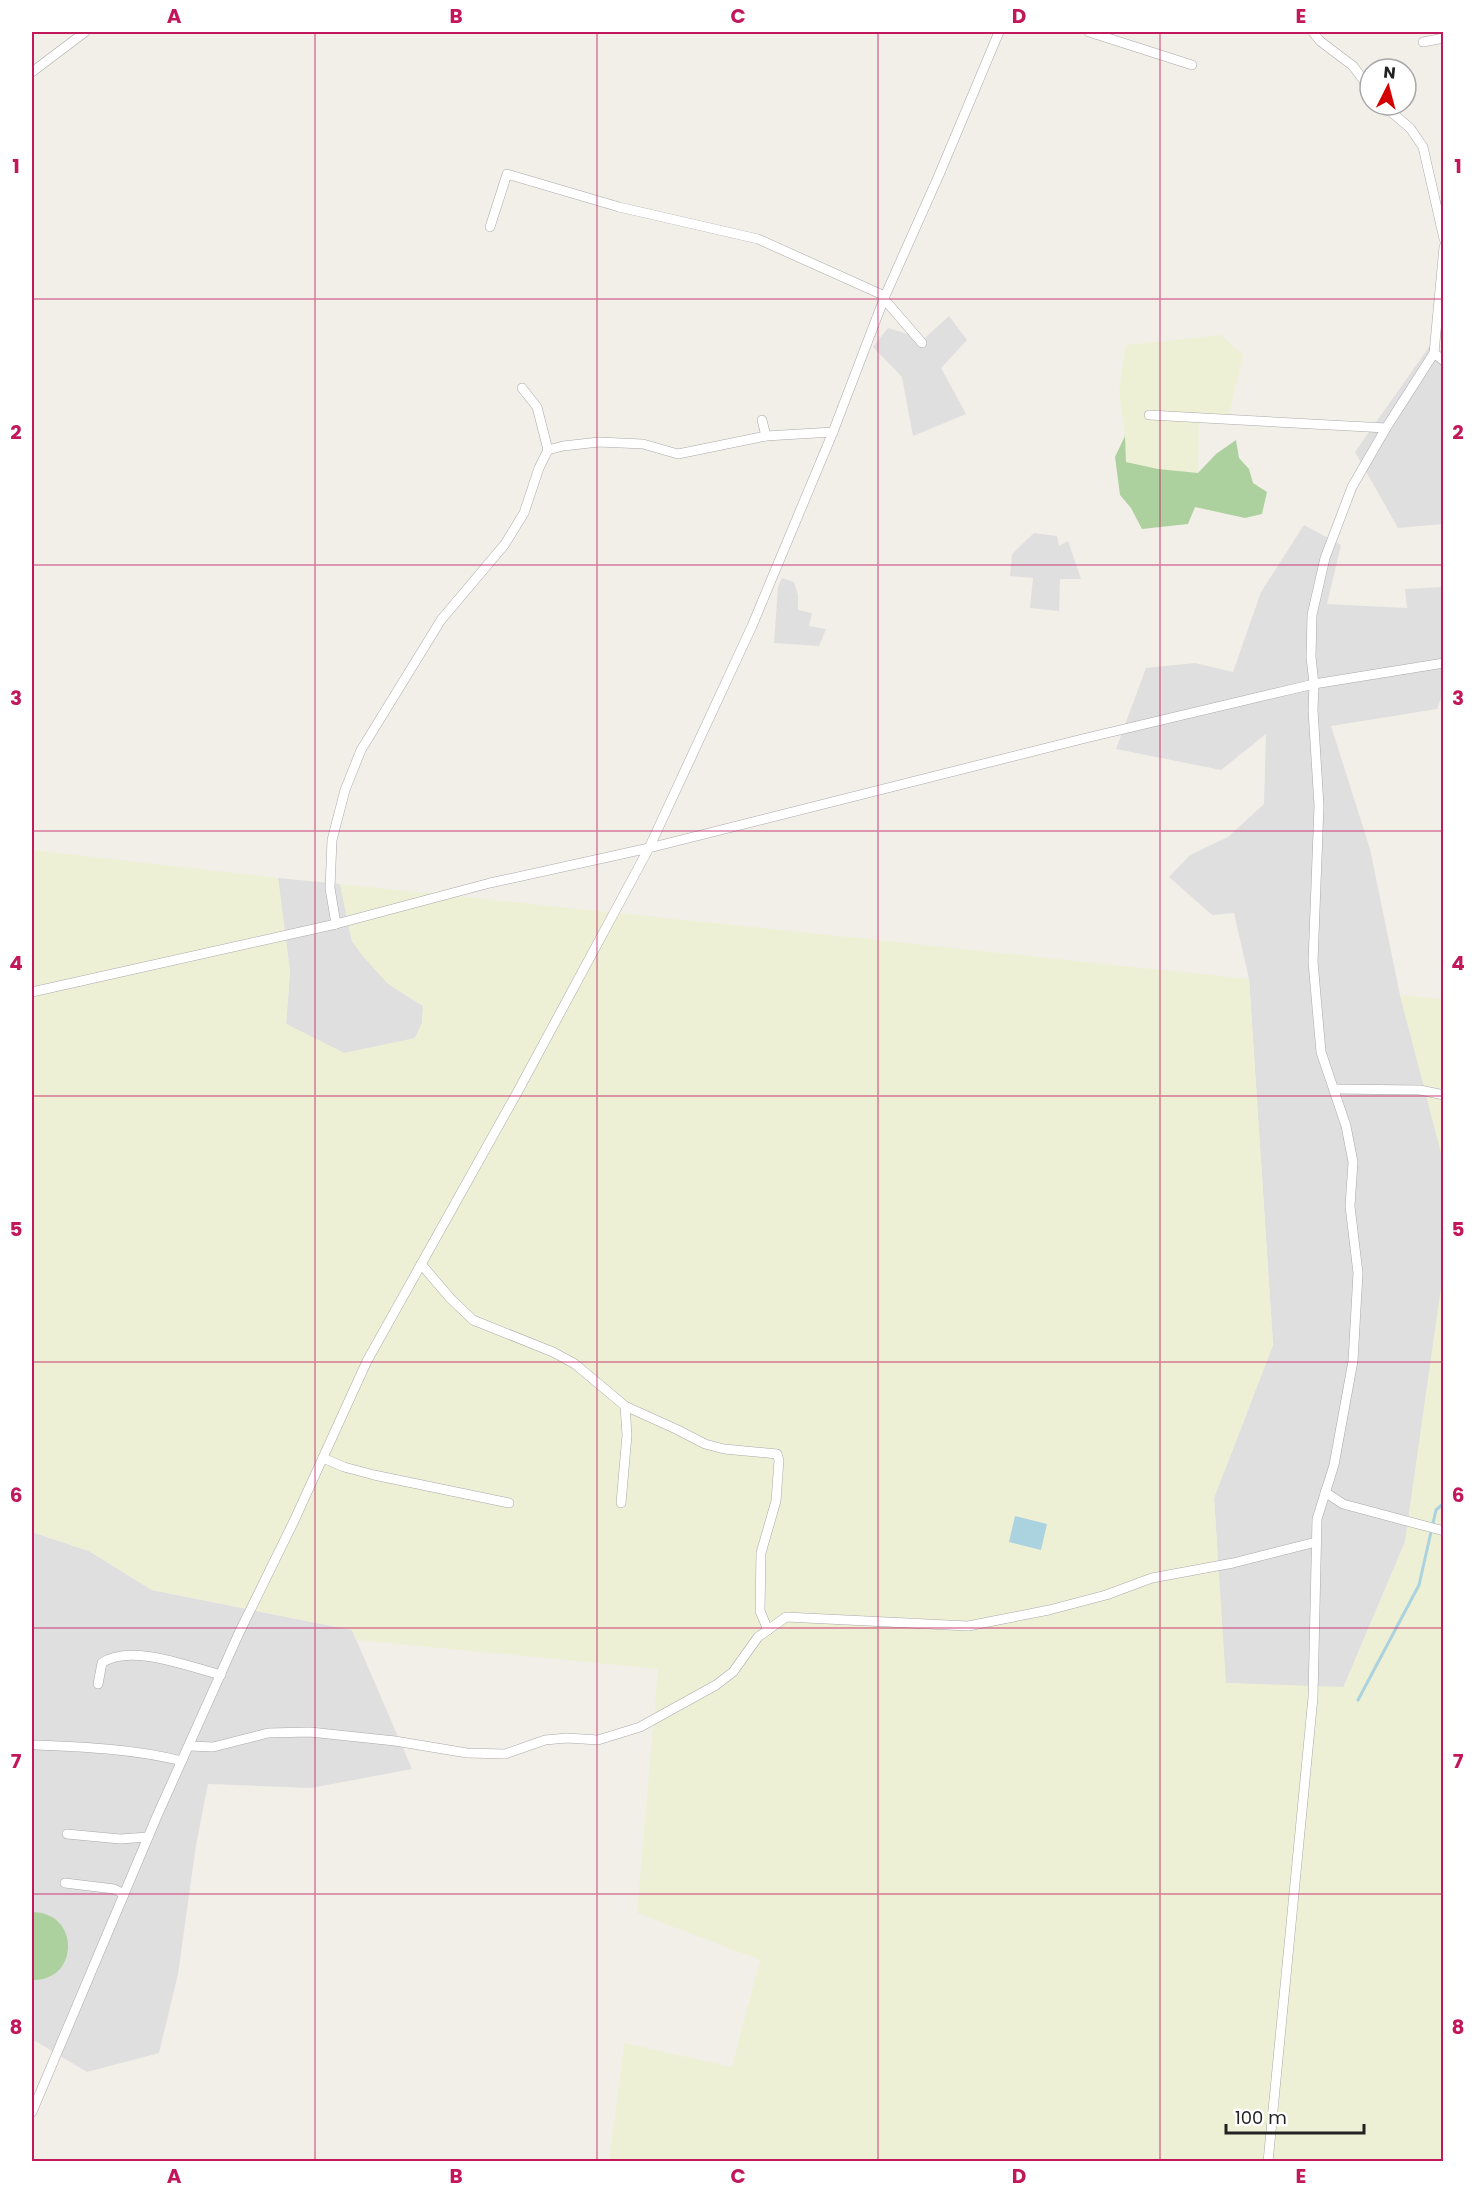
<svg xmlns="http://www.w3.org/2000/svg" width="1475" height="2193" viewBox="0 0 1475 2193" font-family="Poppins,sans-serif">
  <style>
    .residential { fill: #e0dfdf }
    .farmland { fill: #eef0d5 }
    .forest { fill: #add19e }
    .water { fill: #aad3df }
    .lines { fill: none; stroke-linecap: round; stroke-linejoin: round }
    .stream { stroke: #aad3df; stroke-width: 3 }
    .minor-casing { stroke: #a9a9a9; stroke-width: 10 }
    .minor { stroke: #fff; stroke-width: 9 }
    .grid { fill: none; stroke: #c2185b; stroke-width: 1.5; stroke-opacity: 0.55 }
    .neatline { fill: none; stroke: #c2185b; stroke-width: 2 }
    .grid-label { font-size: 20px; text-anchor: middle; font-weight: bold; fill: #c2185b }
  </style>
  <rect width="100%" height="100%" fill="#f2efe9"/>
  <!-- residential -->
  <g class="residential">
    <polygon points="949,316 967,340 941,368 966,414 913,436 902,377 873,347 888,328 924,339"/>
    <polygon points="1429,347 1443,353 1443,524 1398,528 1355,452"/>
    <polygon points="1304,525 1341,545 1327,604 1407,608 1405,589 1443,587 1444,690 1437,709 1331,726 1370,849 1400,995 1444,1161 1443,1284 1405,1542 1343,1688 1225,1683 1214,1498 1273,1345 1249,979 1234,913 1212,915 1169,877 1190,855 1228,837 1264,804 1266,734 1221,770 1116,749 1146,668 1195,663 1233,672 1261,592"/>
    <polygon points="1034,533 1057,536 1059,546 1068,541 1081,579 1060,579 1059,611 1030,608 1033,578 1010,576 1012,554"/>
    <polygon points="782,578 794,582 798,595 798,610 812,613 809,626 826,629 819,646 774,643 778,587"/>
    <polygon points="278,878 340,884 352,941 389,984 423,1006 422,1023 415,1038 386,1048 344,1053 286,1024 290,972"/>
    <polygon points="32,1532 89,1551 152,1590 352,1630 412,1769 311,1788 208,1784 196,1845 178,1974 159,2053 87,2072 32,2039"/>
  </g>
  <!-- farmland -->
  <g class="farmland">
    <polygon points="1221,335 1243,355 1229,415 1199,417 1198,473 1158,469 1125,462 1125,436 1119,391 1126,345"/>
    <polygon points="32,850 278,878 290,972 286,1024 344,1053 415,1038 422,1023 423,1006 388,984 361,954 352,941 340,884 1249,979 1273,1345 1214,1498 1226,1683 1344,1687 1405,1542 1443,1273 1443,2161 609,2161 624,2043 732,2067 760,1960 637,1913 658,1669 356,1640 352,1630 152,1590 89,1551 32,1532"/>
    <polygon points="1400,995 1443,999 1443,1161"/>
  </g>
  <!-- forest -->
  <g class="forest">
    <polygon points="1125,436 1126,462 1158,469 1198,473 1216,454 1236,440 1239,458 1249,469 1253,483 1267,492 1262,514 1245,518 1195,507 1188,524 1142,529 1131,508 1120,495 1115,457"/>
    <path d="M32,1912C81,1912 79,1982 32,1980Z"/>
  </g>
  <!-- water -->
  <polygon class="water" points="1015,1516 1047,1524 1041,1550 1009,1542"/>
  <g class="lines">
    <!-- stream -->
    <polyline class="stream" points="1358,1700 1419,1585 1436,1510 1444,1503"/>
    <defs>
      <g id="minor">
        <polyline points="1089,32 1192,65"/>
        <polyline points="1313,32 1320,41 1353,66 1370,89"/>
        <polyline points="1423,42 1444,38"/>
        <polyline points="32,72 85,32"/>
        <polyline points="1383,105 1410,128 1423,147 1444,239"/>
        <polyline points="490,227 507,174 619,207 758,239 885,296"/>
        <polyline points="884,299 922,343"/>
        <polyline points="1434,353 1444,361"/>
        <polyline points="522,388 537,407 548,450"/>
        <polyline points="1149,415 1386,428"/>
        <polyline points="762,420 766,436"/>
        <polyline points="336,924 330,888 332,840 345,790 361,750 441,620 505,544 524,513 539,468 548,450 563,446 599,442 643,444 678,454 766,436 833,432"/>
        <polyline points="32,992 336,924 490,883 649,848 1082,739 1314,684 1444,663"/>
        <polyline points="1334,1089 1420,1090 1444,1095"/>
        <polyline points="421,1264 450,1298 473,1320 553,1352 575,1364 625,1406 678,1430 705,1444 724,1449 777,1454 779,1460 776,1501 761,1553 760,1611 768,1630"/>
        <polyline points="323,1458 344,1467 374,1475 509,1503"/>
        <polyline points="1325,1492 1343,1504 1444,1531"/>
        <polyline points="621,1503 627,1435 625,1406"/>
        <path d="M98,1684L102,1663C130,1643 190,1667 221,1675"/>
        <path d="M36,1745C85,1747 134,1749 182,1761"/>
        <polyline points="190,1746 213,1747 268,1733 310,1732 395,1741 467,1753 505,1754 545,1740 567,1738 598,1740 640,1727 716,1685 733,1672 758,1637 786,1617 968,1626 1049,1610 1106,1595 1152,1578 1233,1563 1316,1542"/>
        <polyline points="67,1834 120,1839 148,1837"/>
        <polyline points="65,1883 114,1889 124,1894"/>
        <polyline points="32,2112 157,1816 239,1633 294,1521 367,1361 518,1091 649,848 752,626 833,432 885,296 939,175 999,32"/>
        <polyline points="1268,2162 1313,1697 1317,1519 1334,1465 1353,1361 1358,1273 1350,1206 1353,1162 1346,1126 1321,1052 1313,962 1319,806 1313,710 1314,684 1311,657 1312,615 1325,558 1352,487 1386,428 1434,353 1444,247"/>
      </g>
    </defs>
    <!-- minor casing -->
    <use href="#minor" class="minor-casing"/>
    <!-- minor -->
    <use href="#minor" class="minor"/>
  </g>
  <!-- grid -->
  <path class="grid" d="M315,32V2162M597,32V2162M878,32V2162M1160,32V2162M32,299H1444M32,565H1444M32,831H1444M32,1096H1444M32,1362H1444M32,1628H1444M32,1894H1444"/>
  <!-- border -->
  <rect width="1475" height="2193" fill="none" stroke="#ffffff" stroke-width="66"/>
  <!-- north arrow -->
  <g transform="translate(1388 87) rotate(6)"><circle r="28" fill="#ffffff" stroke="#a7a7a7" stroke-width="1.5"/>
  <path d="M0-4.5L10 22L0 15L-10 22Z" fill="#d40000"/>
  <text y="-9" font-size="16" font-weight="bold" text-anchor="middle" fill="#222222">N</text>
  </g>
  <!-- scale -->
  <path d="M1226 2124v9h138v-9" fill="none" stroke="#222222" stroke-width="3"/>
  <text x="1235" y="2124" font-size="18" fill="#222222" stroke="#ffffff" stroke-width="4.5" paint-order="stroke">100 m</text>
  <rect x="33" y="33" width="1409" height="2127" class="neatline"/>
  <g class="grid-label">
    <text x="174" y="23">A</text>
    <text x="456" y="23">B</text>
    <text x="738" y="23">C</text>
    <text x="1019" y="23">D</text>
    <text x="1301" y="23">E</text>
    <text x="16" y="173">1</text>
    <text x="1458" y="173">1</text>
    <text x="16" y="439">2</text>
    <text x="1458" y="439">2</text>
    <text x="16" y="705">3</text>
    <text x="1458" y="705">3</text>
    <text x="16" y="970">4</text>
    <text x="1458" y="970">4</text>
    <text x="16" y="1236">5</text>
    <text x="1458" y="1236">5</text>
    <text x="16" y="1502">6</text>
    <text x="1458" y="1502">6</text>
    <text x="16" y="1768">7</text>
    <text x="1458" y="1768">7</text>
    <text x="16" y="2034">8</text>
    <text x="1458" y="2034">8</text>
    <text x="174" y="2183">A</text>
    <text x="456" y="2183">B</text>
    <text x="738" y="2183">C</text>
    <text x="1019" y="2183">D</text>
    <text x="1301" y="2183">E</text>
  </g>
</svg>
